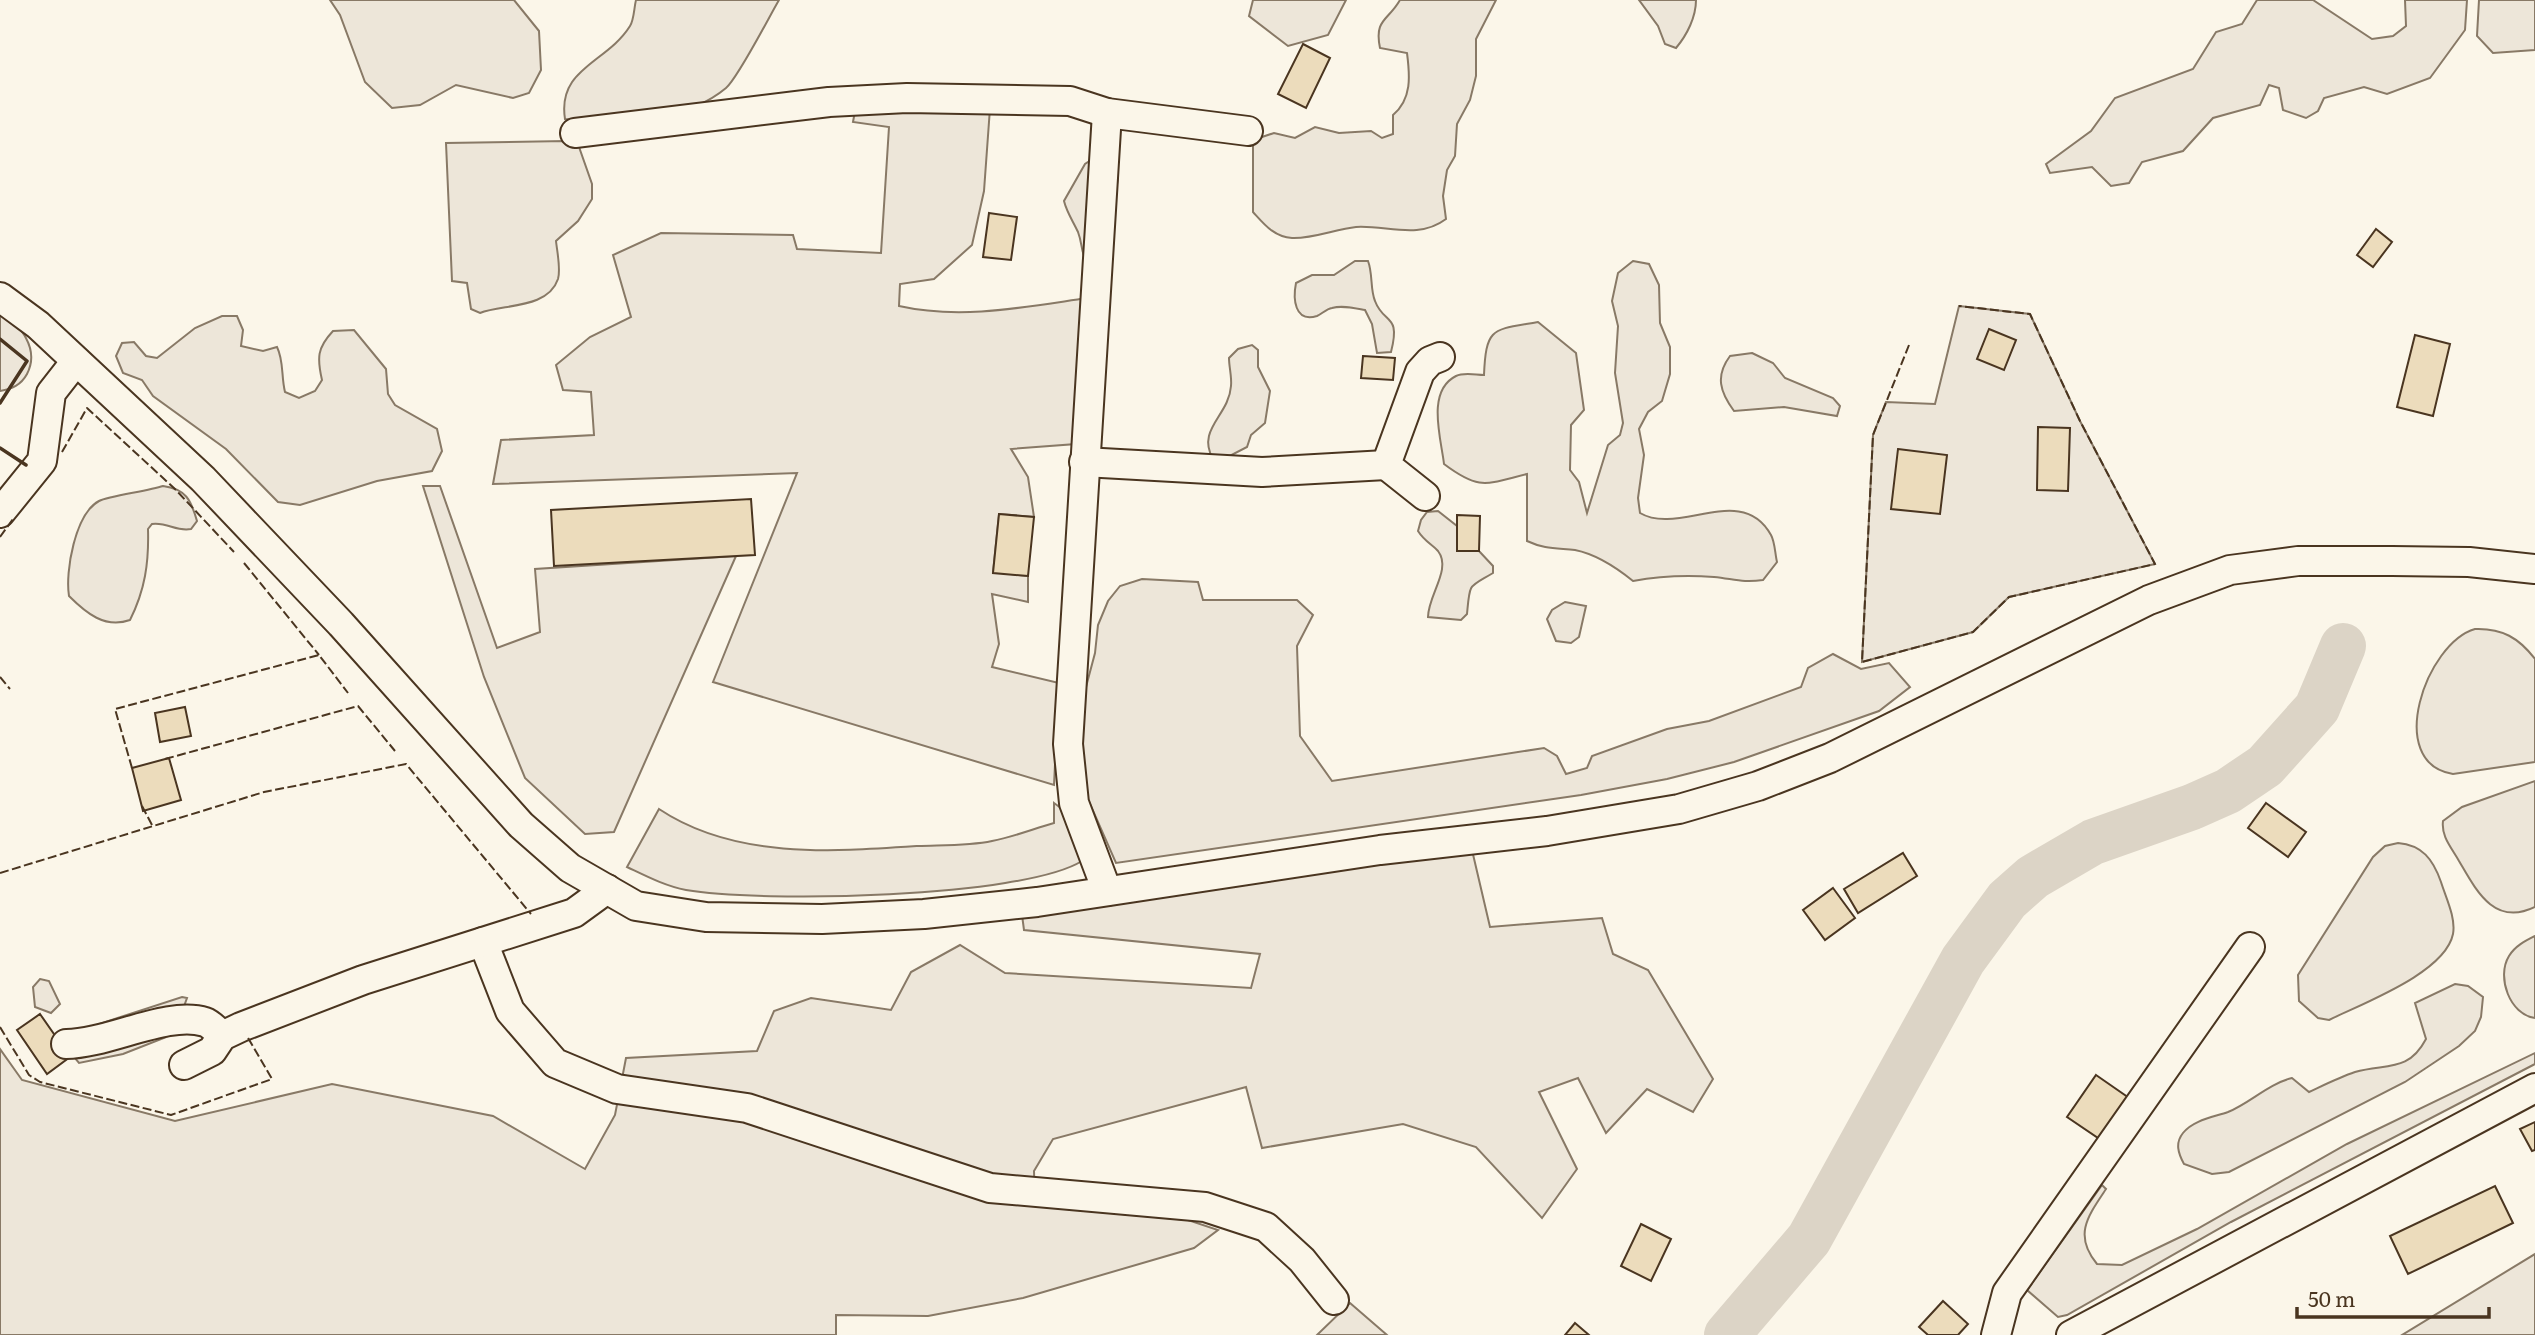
<svg xmlns="http://www.w3.org/2000/svg" width="2535" height="1335" viewBox="0 0 2535 1335" font-family="Literata,serif">
  <style>
    .green { fill: #ede6d9; stroke: #887966; stroke-width: 2 }
    .lines { fill: none; stroke-linecap: round; stroke-linejoin: round }
    .river { stroke: #dcd4c6; stroke-width: 46 }
    .building { fill: #ecdcbc; stroke: #4a3520; stroke-width: 2 }
    .minor-casing { stroke: #4a3520; stroke-width: 32 }
    .minor { stroke: #fbf6e9; stroke-width: 28 }
    .fence { stroke: #4a3520; stroke-width: 2; stroke-dasharray: 9 3.5; stroke-linecap: butt }
    .wall { stroke: #4a3520; stroke-width: 3.5 }
  </style>
  <rect width="100%" height="100%" fill="#fbf6e9"/>
  <!-- green -->
  <g class="green">
    <polygon points="330,0 514,0 539,31 541,70 529,93 513,98 456,85 420,105 392,108 365,82 340,15"/>
    <path d="M636,0H779C769,17 738,78 726,88C682,125 619,119 565,119C557,68 607,63 630,26C634,20 634,8 636,0Z"/>
    <polygon points="1253,0 1346,0 1328,35 1288,46 1249,16"/>
    <path d="M1400,0H1496L1476,39V76L1470,100L1457,124L1455,156L1447,170L1443,196L1446,219C1418,240 1387,225 1356,227C1336,229 1312,239 1292,238C1274,237 1264,224 1253,212V140L1274,133L1295,138L1315,127L1339,133L1371,131L1382,138L1393,134V115C1412,99 1410,76 1407,53L1380,48C1374,19 1388,21 1400,0Z"/>
    <path d="M1639,0H1696C1696,17 1687,35 1676,48L1665,44L1658,26Z"/>
    <polygon points="2257,0 2313,0 2372,39 2393,36 2406,26 2405,0 2467,0 2465,30 2430,78 2387,94 2364,87 2324,98 2318,111 2306,118 2283,110 2279,88 2269,85 2260,105 2213,118 2183,151 2142,162 2129,183 2111,186 2092,167 2050,173 2046,164 2091,131 2115,98 2193,69 2216,32 2242,24"/>
    <polygon points="2479,0 2535,0 2535,50 2493,53 2477,36"/>
    <path d="M990,108L984,191L972,245L934,279L900,284L899,306C961,320 1025,307 1087,298L1076,444L1011,449L1028,477L1034,517L999,514L993,572L1028,576V602L992,594L999,644L992,667L1059,683L1054,785L713,682L797,473L493,484L501,440L594,435L591,392L563,390L556,365L590,337L631,317L613,255L661,233L793,235L797,249L881,253L889,127L853,122L855,111Z"/>
    <path d="M566,141L579,147L592,184V199L578,221L556,241C557,251 561,269 558,279C548,309 503,304 480,313L471,309L467,283L452,281L446,143Z"/>
    <path d="M1097,156L1110,161L1118,177L1115,199L1089,264C1080,253 1083,245 1078,232C1073,221 1067,213 1064,201L1085,164Z"/>
    <path d="M1355,261H1368C1373,274 1370,289 1375,301C1384,325 1401,313 1391,352L1377,353L1372,324L1365,310C1354,308 1342,305 1332,308C1326,309 1322,314 1317,316C1294,323 1293,298 1296,283L1312,275H1334Z"/>
    <path d="M1633,261L1649,264L1659,285L1660,323L1670,347V374L1662,401L1648,412L1639,429L1644,455L1638,498L1640,513C1679,536 1742,482 1771,535C1775,542 1775,554 1777,562L1763,580C1743,583 1734,579 1714,577C1686,575 1660,576 1633,581C1617,568 1595,554 1575,550C1556,548 1544,549 1527,541V474C1486,484 1480,491 1444,464C1441,438 1426,391 1456,376C1464,372 1476,375 1484,375C1486,326 1493,330 1538,322L1576,353L1584,410L1571,425L1570,470L1579,482L1587,513L1608,445L1620,435L1623,423L1615,373L1618,326L1612,301L1618,273Z"/>
    <polygon points="1959,306 2030,314 2080,421 2155,564 2009,597 1973,632 1862,662 1873,435 1886,402 1935,404"/>
    <path d="M0,307C18,325 41,347 27,374C21,385 12,389 0,391Z"/>
    <path d="M222,316H237L243,330L241,346L263,351L277,347C284,361 281,376 285,392L299,398L315,391L322,380C317,358 317,348 333,331L354,330L386,369L388,394L395,405L437,429L442,451L432,471L377,481L300,505L278,502L226,449L153,396L142,380L123,373L116,356L122,343L134,342L146,356L157,358L195,328Z"/>
    <path d="M1252,345L1258,350V367L1270,391L1265,423L1251,435L1247,447L1222,460L1213,459C1196,429 1229,416 1231,386C1232,377 1229,367 1229,358L1238,349Z"/>
    <path d="M1752,353L1773,363L1785,378L1833,398L1840,406L1837,416L1784,407L1734,411C1720,392 1715,376 1730,356Z"/>
    <path d="M163,486C186,489 191,500 197,521L191,529C176,532 168,522 152,524L148,529C149,563 145,590 130,620C105,629 86,613 69,596C65,572 75,514 99,501C109,496 148,491 163,486Z"/>
    <polygon points="423,486 440,486 497,648 540,632 535,569 736,556 614,832 585,834 525,778 484,677"/>
    <path d="M1438,511L1457,526V551H1479L1493,566V573C1468,588 1470,582 1467,614L1461,620L1428,617C1428,595 1452,569 1438,551C1432,544 1425,542 1418,531L1421,520L1427,512Z"/>
    <polygon points="1142,579 1198,582 1203,600 1297,600 1313,615 1297,646 1300,736 1332,781 1544,748 1557,756 1566,774 1587,768 1592,756 1667,729 1709,721 1801,687 1808,668 1833,654 1861,669 1889,663 1910,687 1879,711 1734,762 1667,779 1581,795 1116,863 1079,779 1078,717 1095,653 1098,625 1108,601 1120,586"/>
    <polygon points="1565,602 1586,606 1579,637 1571,643 1556,641 1547,619 1552,610"/>
    <path d="M2475,629C2502,628 2519,638 2535,659V762L2453,774C2384,763 2426,643 2475,629Z"/>
    <path d="M2535,781V907C2494,927 2476,890 2459,861C2452,848 2441,837 2443,821L2462,807Z"/>
    <path d="M1054,803L1065,811L1082,861C1022,898 760,903 686,890C665,886 646,876 627,867L659,809C734,859 831,852 918,846C942,845 969,846 992,841C1013,837 1033,829 1054,823Z"/>
    <path d="M2398,843C2422,845 2433,859 2441,882C2446,898 2456,918 2453,934C2445,973 2363,1003 2329,1020L2318,1018L2299,1001L2298,975L2373,857L2385,846Z"/>
    <polygon points="1472,850 1490,927 1602,918 1613,954 1648,970 1713,1079 1693,1112 1647,1089 1606,1133 1578,1078 1539,1092 1577,1169 1542,1218 1476,1147 1403,1124 1262,1148 1246,1087 1053,1139 1034,1171 1035,1206 1188,1220 1218,1230 1194,1248 1023,1298 928,1316 836,1315 836,1335 0,1335 0,1049 22,1080 175,1121 332,1084 493,1116 585,1169 615,1115 626,1058 757,1051 774,1011 811,998 891,1010 911,972 960,945 1005,973 1251,988 1260,954 1024,930 1022,915"/>
    <path d="M2535,936V1018C2510,1015 2496,977 2509,956C2515,946 2525,941 2535,936Z"/>
    <polygon points="40,979 49,981 60,1004 51,1013 35,1007 33,987"/>
    <path d="M2455,984L2468,986L2483,997L2481,1017L2475,1031L2459,1046L2405,1082L2229,1172L2212,1174L2184,1164C2178,1153 2175,1143 2183,1133C2193,1120 2214,1117 2228,1112C2250,1103 2268,1084 2292,1078L2309,1092C2324,1085 2340,1077 2355,1072C2386,1063 2408,1073 2426,1039L2415,1003Z"/>
    <polygon points="182,997 187,998 174,1034 123,1054 79,1063 74,1057 96,1025"/>
    <path d="M2535,1053V1064L2231,1222L2067,1315L2058,1317L2027,1290L2102,1185L2106,1189C2088,1216 2073,1235 2097,1264L2122,1265L2197,1229L2347,1144Z"/>
    <polygon points="2535,1254 2535,1335 2402,1335"/>
    <polygon points="1350,1303 1387,1335 1317,1335"/>
  </g>
  <g class="lines">
    <!-- river -->
    <polyline class="river" points="1727,1335 1809,1239 1963,960 2007,900 2033,877 2093,842 2192,807 2228,791 2265,766 2317,708 2343,646"/>
  </g>
  <!-- building -->
  <g class="building">
    <polygon points="1303,44 1330,58 1306,108 1278,94"/>
    <polygon points="989,213 1017,217 1011,260 983,257"/>
    <polygon points="2376,229 2392,242 2373,267 2357,255"/>
    <polygon points="1989,329 2016,340 2004,370 1977,359"/>
    <polygon points="2415,335 2450,344 2433,416 2397,407"/>
    <polygon points="1363,356 1395,358 1393,380 1361,378"/>
    <polygon points="2038,427 2070,428 2068,491 2037,490"/>
    <polygon points="1898,449 1947,455 1940,514 1891,509"/>
    <polygon points="751,499 755,555 554,566 551,510"/>
    <polygon points="999,514 1034,517 1028,576 993,573"/>
    <polygon points="1457,515 1480,516 1479,551 1457,551"/>
    <polygon points="185,707 191,736 160,742 155,713"/>
    <polygon points="169,758 181,800 143,811 132,768"/>
    <polygon points="2266,803 2306,832 2288,857 2248,828"/>
    <polygon points="1903,853 1917,876 1858,913 1844,889"/>
    <polygon points="1833,888 1855,918 1825,940 1803,910"/>
    <polygon points="40,1014 70,1057 47,1074 17,1030"/>
    <polygon points="2096,1075 2132,1100 2104,1142 2067,1117"/>
    <polygon points="2535,1122 2535,1150 2532,1151 2520,1129"/>
    <polygon points="2495,1186 2513,1223 2408,1274 2390,1236"/>
    <polygon points="1641,1224 1671,1239 1651,1281 1621,1266"/>
    <polygon points="1943,1301 1968,1324 1958,1335 1928,1335 1919,1327"/>
    <polygon points="1575,1323 1589,1335 1565,1335"/>
  </g>
  <g class="lines">
    <defs>
      <g id="minor">
        <polyline points="575,133 829,102 907,98 1070,101 1107,113 1248,131"/>
        <polyline points="0,297 38,325 203,479 341,624 521,825 570,868 636,906 706,917 822,919 924,914 1037,902 1380,850 1547,831 1679,809 1758,786 1830,758 2149,600 2230,570 2298,561 2392,561 2469,562 2535,569"/>
        <polyline points="1084,462 1262,472 1386,465"/>
        <polyline points="1425,496 1386,465 1420,372 1430,361 1440,357"/>
        <polyline points="0,513 42,461 51,393 76,361"/>
        <polyline points="1107,891 1074,803 1068,744 1107,113"/>
        <polyline points="483,942 510,1011 555,1063 617,1089 747,1108 990,1188 1205,1207 1266,1227 1302,1260 1334,1300"/>
        <path d="M66,1044C108,1044 168,1010 205,1022C211,1024 217,1031 222,1036"/>
        <polyline points="184,1065 212,1051 222,1036 241,1027 363,980 574,913 607,889"/>
        <polyline points="1996,1335 2007,1293 2250,947"/>
        <polyline points="2071,1335 2535,1088"/>
      </g>
    </defs>
    <!-- minor casing -->
    <use href="#minor" class="minor-casing"/>
    <!-- minor -->
    <use href="#minor" class="minor"/>
    <!-- fence -->
    <g class="fence">
      <polyline points="1909,345 1873,435 1862,662 1973,632 2009,597 2155,564 2080,421 2030,314 1959,306"/>
      <polyline points="62,452 87,408 175,489 234,552"/>
      <polyline points="0,537 13,519"/>
      <polyline points="244,563 319,655"/>
      <polyline points="0,677 10,689"/>
      <polyline points="165,759 358,706 395,751"/>
      <polyline points="132,768 115,709 319,655 348,693"/>
      <polyline points="142,806 152,825"/>
      <polyline points="0,873 264,792 406,764 531,914"/>
      <polyline points="0,1027 29,1075 40,1082 171,1115 272,1079 247,1036"/>
    </g>
    <!-- wall -->
    <g class="wall">
      <polyline points="0,339 27,361 0,403"/>
      <polyline points="0,448 26,465"/>
    </g>
  </g>
  <!-- scale -->
  <path d="M2297 1307v10h192v-10" fill="none" stroke="#4a3520" stroke-width="3.5"/>
  <text x="2308" y="1307" font-size="21" fill="#4a3520" stroke="#fbf6e9" stroke-width="5" paint-order="stroke">50 m</text>
</svg>
